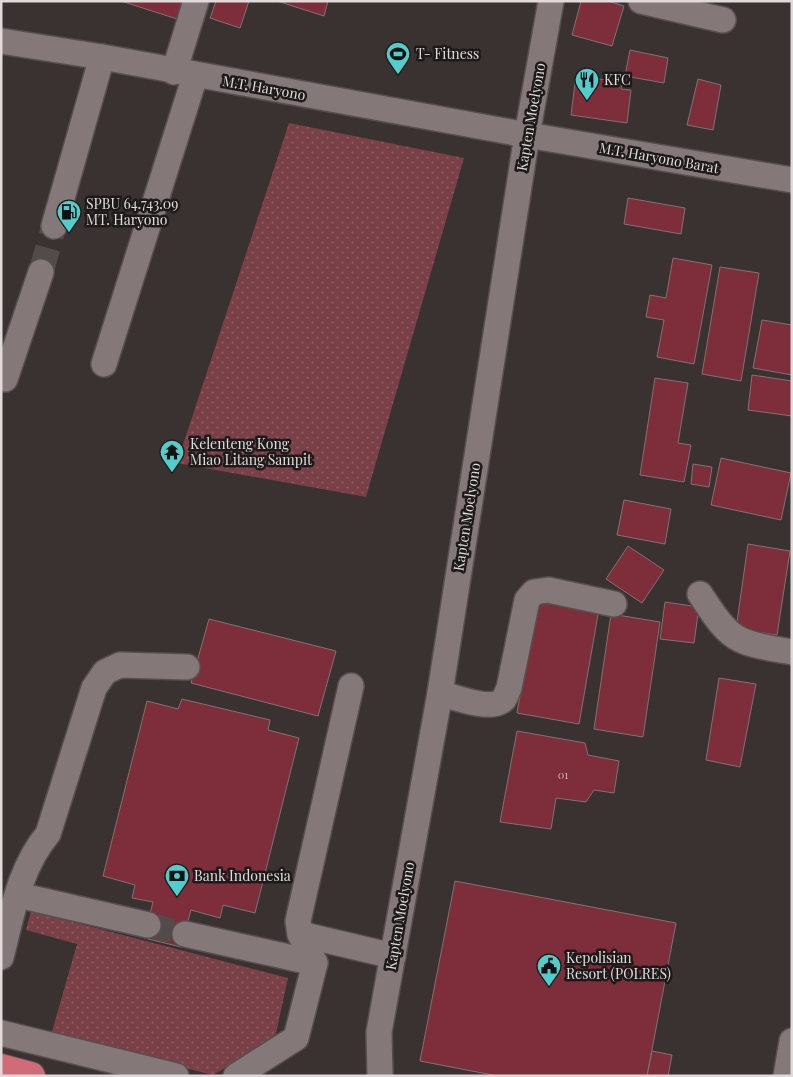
<svg xmlns="http://www.w3.org/2000/svg" width="793" height="1077" viewBox="0 0 793 1077" font-family="'Playfair Display',serif">
  <style>
    .grass { fill: url(#grass-dots) }
    .building { fill: #7d2e3a; stroke: #7f7374 }
    .lines { fill: none; stroke-linecap: round; stroke-linejoin: round }
    .minor-tunnel { stroke: #534a4a; stroke-width: 25; stroke-dasharray: 25 12; stroke-linecap: butt }
    .minor-casing { stroke: #574f4f; stroke-width: 28 }
    .highway-casing { stroke: #574f4f; stroke-width: 30 }
    .minor { stroke: #847879; stroke-width: 25 }
    .highway { stroke: #d06c78; stroke-width: 28 }
    .labels { text-anchor: middle; stroke-width: 5; stroke-linejoin: round; paint-order: stroke }
    .number-label { font-size: 11px; fill: #c8afb3 }
    .poi-label { font-size: 14px; fill: #e1dadb; stroke: #1e1a1a; text-anchor: start }
    .street-label { font-size: 14px; fill: #e1dadb; stroke: #1e1a1a }
  </style>
  <defs>
    <pattern id="grass-dots" width="8" height="8" patternUnits="userSpaceOnUse" patternTransform="scale(1.25)"><rect width="8" height="8" fill="#7a4047"/><path d="M2 2h.1M6 6h.1" fill="none" stroke="#8d5b61" stroke-width="1.8" stroke-linecap="round"/></pattern>
  </defs>
  <rect width="100%" height="100%" fill="#3a3131"/>
  <!-- grass -->
  <g class="grass">
    <polygon points="289,123 464,158 366,497 177,463"/>
    <polygon points="31,911 288,978 275,1038 213,1075 51,1035 77,944 26,930"/>
  </g>
  <!-- building -->
  <g class="building">
    <polygon points="121,1 182,1 177,19"/>
    <polygon points="216,1 249,1 240,28 210,18"/>
    <polygon points="277,1 328,1 324,16"/>
    <polygon points="581,1 608,1 624,6 612,46 572,35"/>
    <polygon points="630,50 668,58 664,83 625,76"/>
    <polygon points="576,76 622,82 621,89 631,90 627,123 571,115"/>
    <polygon points="698,79 721,85 713,130 687,125"/>
    <polygon points="628,198 685,208 681,234 624,224"/>
    <polygon points="673,258 712,265 694,364 657,357 664,320 646,317 650,295 666,298"/>
    <polygon points="720,267 759,273 741,381 702,374"/>
    <polygon points="762,320 792,325 792,375 753,368"/>
    <polygon points="752,375 792,381 792,416 748,410"/>
    <polygon points="655,378 688,383 678,443 691,445 684,482 640,475"/>
    <polygon points="721,458 791,473 781,520 711,505"/>
    <polygon points="693,464 712,467 709,487 691,484"/>
    <polygon points="624,500 671,509 665,544 617,535"/>
    <polygon points="748,544 790,551 777,635 736,629"/>
    <polygon points="628,546 664,570 642,603 606,579"/>
    <polygon points="538,592 600,603 579,724 517,713"/>
    <polygon points="665,602 699,607 694,643 660,639"/>
    <polygon points="611,614 660,622 643,737 594,729"/>
    <polygon points="209,619 336,651 318,716 191,683"/>
    <polygon points="719,678 756,684 740,767 706,760"/>
    <polygon points="182,699 270,720 268,730 299,738 255,913 223,905 220,918 191,910 181,947 144,938 153,902 132,898 135,885 103,876 147,701 178,709"/>
    <polygon points="517,731 585,743 588,755 619,761 614,793 594,790 586,802 556,798 551,829 500,822"/>
    <polygon points="455,881 676,923 647,1076 498,1076 420,1061"/>
    <polygon points="652,1051 672,1055 668,1076 647,1076"/>
  </g>
  <g class="lines">
    <!-- minor-tunnel -->
    <g class="minor-tunnel">
      <polyline points="41,272 54,226"/>
      <polyline points="148,925 185,934"/>
    </g>
    <defs>
      <g id="minor">
        <polyline points="641,1 723,20"/>
        <polyline points="1,41 102,57 527,135 792,180"/>
        <polyline points="174,72 196,1"/>
        <polyline points="54,226 102,57"/>
        <polyline points="104,364 195,76"/>
        <polyline points="5,379 41,272"/>
        <path d="M700,594C732,643 735,642 792,652"/>
        <path d="M440,693C454,697 492,712 504,699C506,696 507,692 509,688L527,600L534,592L548,590L614,604"/>
        <polyline points="18,895 148,925"/>
        <polyline points="185,934 315,963"/>
        <polyline points="300,934 393,956"/>
        <path d="M1,957C12,915 19,868 48,834L94,688L105,672L120,665L187,667"/>
        <polyline points="1,1033 176,1076"/>
        <polyline points="236,1076 296,1038 315,963 300,934 298,921 351,686"/>
        <polyline points="380,1076 379,1032 440,693 527,135 551,1"/>
        <polyline points="786,1076 792,1041"/>
      </g>
      <polyline id="highway" points="1,1068 31,1076"/>
    </defs>
    <!-- minor casing -->
    <use href="#minor" class="minor-casing"/>
    <!-- highway casing -->
    <use href="#highway" class="highway-casing"/>
    <!-- minor -->
    <use href="#minor" class="minor"/>
    <!-- highway -->
    <use href="#highway" class="highway"/>
  </g>
  <!-- icons -->
  <defs>
    <symbol id="stadium-pin" viewBox="-11 -11 22 30"><path d="M0 17L-7.5 6A9.5 9.5 0 1 1 7.5 6Z" fill="#53cdcb" stroke="#1e1a1a"/><path d="M0-5a6.5 5 0 1 0 0 10a6.5 5 0 1 0 0-10ZM-3.5-1.8h7v3.6h-7Z" fill="#111"/></symbol>
    <symbol id="restaurant-pin" viewBox="-11 -11 22 30"><path d="M0 17L-7.5 6A9.5 9.5 0 1 1 7.5 6Z" fill="#53cdcb" stroke="#1e1a1a"/><path d="M-5-6h1v4h1v-4h1v4h1v-4h1v5L-1.5 .5V6h-2V.5L-5-1ZM5-6V6H3V1.5H1.5Q1.5-4 5-6Z" fill="#111"/></symbol>
    <symbol id="fuel-pin" viewBox="-11 -11 22 30"><path d="M0 17L-7.5 6A9.5 9.5 0 1 1 7.5 6Z" fill="#53cdcb" stroke="#1e1a1a"/><path d="M-5.5-6h7V0h2V4h1.3V-2.5L3-4.5l.8-.8L6-3V5H2.5V1h-1V6h-7ZM-4.2-4.7v3.2H.2V-4.7Z" fill="#111"/></symbol>
    <symbol id="temple-pin" viewBox="-11 -11 22 30"><path d="M0 17L-7.5 6A9.5 9.5 0 1 1 7.5 6Z" fill="#53cdcb" stroke="#1e1a1a"/><path d="M0-6L5-2H3V0L6.5 2.5H4V6H1.5V3h-3V6H-4V2.5H-6.5L-3 0V-2H-5Z" fill="#111"/></symbol>
    <symbol id="bank-pin" viewBox="-11 -11 22 30"><path d="M0 17L-7.5 6A9.5 9.5 0 1 1 7.5 6Z" fill="#53cdcb" stroke="#1e1a1a"/><path d="M-6-4H6V4H-6ZM0-2.3a2.3 2.3 0 1 0 0 4.6a2.3 2.3 0 1 0 0-4.6Z" fill="#111"/></symbol>
    <symbol id="civic-pin" viewBox="-11 -11 22 30"><path d="M0 17L-7.5 6A9.5 9.5 0 1 1 7.5 6Z" fill="#53cdcb" stroke="#1e1a1a"/><path d="M-.6-6.5H3V-4.5H.6V-3L4-1V1h2V6H-6V1h2V-1L-.6-3ZM-1.2 2.5V6h2.4V2.5Z" fill="#111"/></symbol>
  </defs>
  <g fill-rule="evenodd">
    <use href="#stadium-pin" x="384" y="40" width="28" height="38"/>
    <use href="#restaurant-pin" x="573" y="66" width="28" height="38"/>
    <use href="#fuel-pin" x="55" y="198" width="28" height="38"/>
    <use href="#temple-pin" x="158" y="438" width="28" height="38"/>
    <use href="#bank-pin" x="163" y="862" width="28" height="38"/>
    <use href="#civic-pin" x="535" y="952" width="28" height="38"/>
  </g>
  <g class="labels">
    <!-- number labels -->
    <g class="number-label">
      <text x="563" y="779">01</text>
    </g>
    <!-- poi labels -->
    <g class="poi-label">
      <text x="416" y="59">T- Fitness</text>
      <text x="604" y="85">KFC</text>
      <text x="86" y="209">SPBU 64.743.09<tspan x="86" dy="16">MT. Haryono</tspan></text>
      <text x="190" y="449">Kelenteng Kong<tspan x="190" dy="16">Miao Litang Sampit</tspan></text>
      <text x="194" y="881">Bank Indonesia</text>
      <text x="566" y="963">Kepolisian<tspan x="566" dy="16">Resort (POLRES)</tspan></text>
    </g>
    <!-- street labels -->
    <g class="street-label">
      <text transform="translate(264 88) rotate(10)" y="5">M.T. Haryono</text>
      <text transform="translate(531 117) rotate(-80)" y="5">Kapten Moelyono</text>
      <text transform="translate(659 158) rotate(10)" y="5">M.T. Haryono Barat</text>
      <text transform="translate(467 517) rotate(-81)" y="5">Kapten Moelyono</text>
      <text transform="translate(400 916) rotate(-80)" y="5">Kapten Moelyono</text>
    </g>
  </g>
  <!-- border -->
  <rect width="793" height="1077" fill="none" stroke="#e1dadb" stroke-width="5"/>
</svg>
